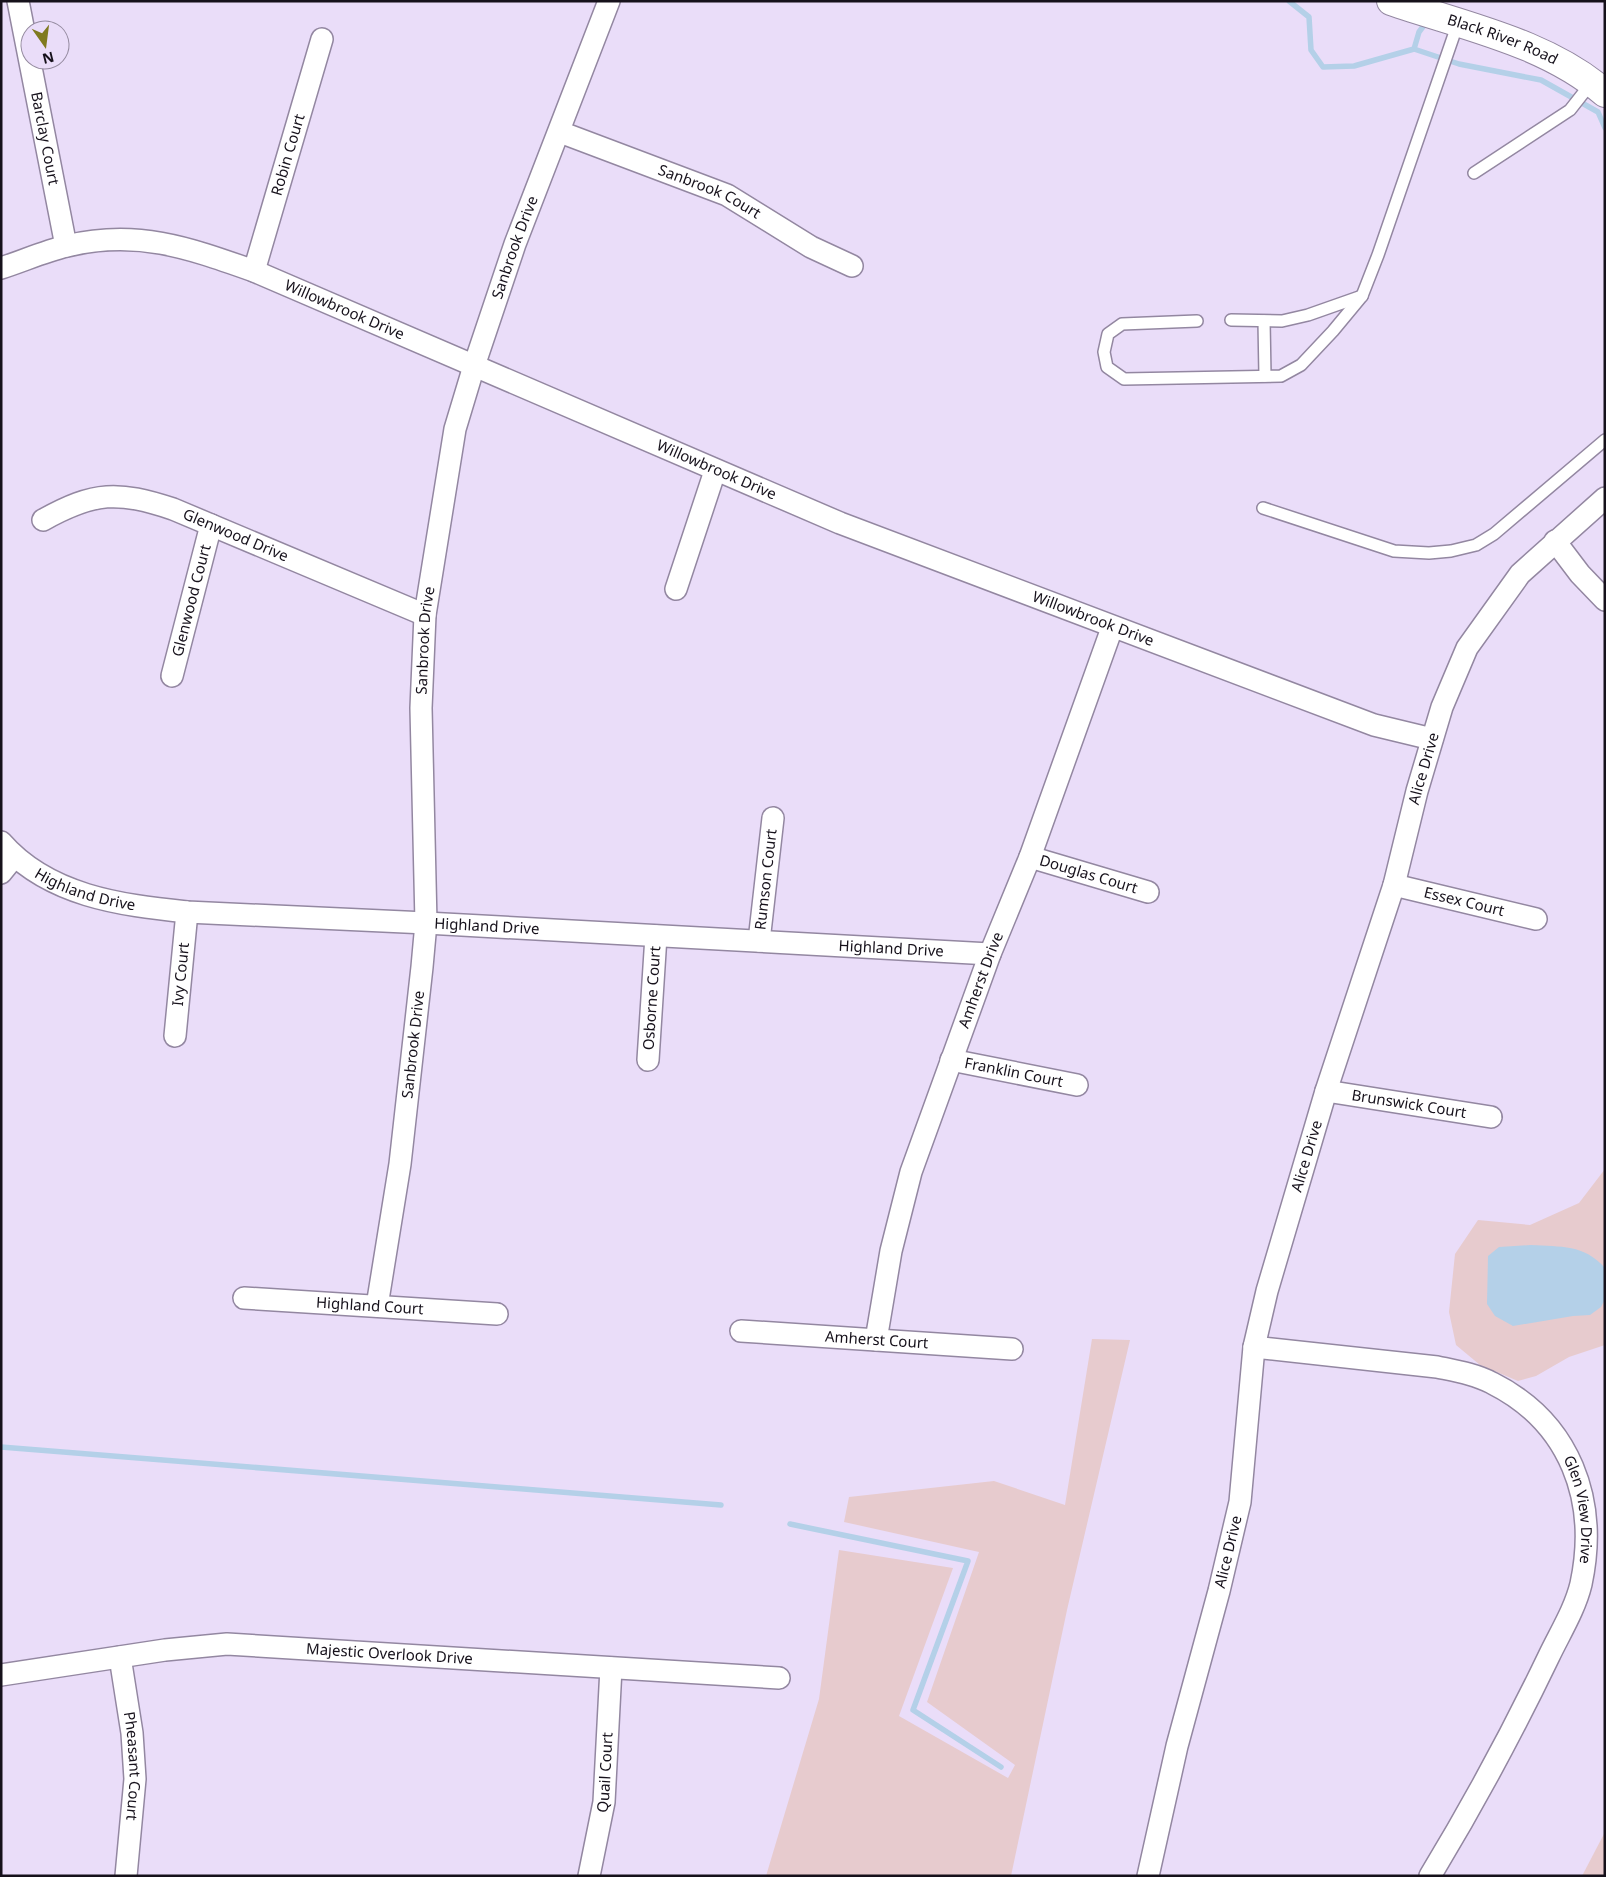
<svg xmlns="http://www.w3.org/2000/svg" width="1606" height="1877" viewBox="0 0 1606 1877" font-family="'Noto Sans',sans-serif">
  <style>
    .green { fill: #e7cbce }
    .water { fill: #b4d0e8 }
    .lines { fill: none; stroke-linecap: round; stroke-linejoin: round }
    .stream { stroke: #b4d0e8; stroke-width: 5.5 }
    .service-casing { stroke: #9387a1; stroke-width: 14 }
    .minor-casing { stroke: #9387a1; stroke-width: 24 }
    .tertiary-casing { stroke: #9387a1; stroke-width: 30 }
    .service { stroke: #fff; stroke-width: 11 }
    .minor { stroke: #fff; stroke-width: 21 }
    .tertiary { stroke: #fff; stroke-width: 28 }
    .labels { text-anchor: middle; stroke-width: 5; stroke-linejoin: round; paint-order: stroke }
    .street-label { font-size: 15px; fill: #16111b; stroke: #eaddf9 }
  </style>
  <rect width="100%" height="100%" fill="#eaddf9"/>
  <!-- green -->
  <g class="green">
    <polygon points="1605,1169 1605,1345 1569,1357 1536,1376 1518,1381 1480,1365 1456,1345 1449,1312 1455,1254 1478,1220 1530,1225 1579,1203"/>
    <polygon points="1092,1339 1130,1340 1067,1610 1011,1876 766,1876 819,1699 839,1550 953,1568 899,1716 1008,1778 1015,1765 927,1702 979,1552 844,1522 849,1497 994,1481 1065,1505"/>
    <polygon points="1605,1832 1605,1876 1582,1876"/>
  </g>
  <!-- water -->
  <path class="water" d="M1531,1245C1561,1247 1584,1244 1605,1268V1299L1601,1307L1590,1315L1573,1316L1513,1326L1495,1316L1487,1304L1488,1256L1499,1247Z"/>
  <g class="lines">
    <!-- stream -->
    <g class="stream">
      <polyline points="1289,1 1309,17 1311,50 1323,67 1354,66 1414,49 1419,32 1428,20"/>
      <polyline points="1414,49 1459,64 1541,80 1598,112 1605,128"/>
      <polyline points="1,1447 721,1505"/>
      <polyline points="790,1524 968,1561 913,1710 1001,1767"/>
    </g>
    <defs>
      <g id="service">
        <polyline points="1474,173 1570,110 1592,82"/>
        <polyline points="1231,320 1282,321 1308,315 1362,296"/>
        <polyline points="1197,321 1122,324 1108,334 1104,352 1107,367 1124,379 1281,376 1301,365 1333,331 1362,296 1378,255 1458,23"/>
        <polyline points="1264,321 1265,376"/>
        <polyline points="1263,508 1394,551 1429,553 1451,551 1476,545 1494,534 1605,440"/>
      </g>
      <g id="minor">
        <path id="s1" d="M18,1L66,246"/>
        <path id="s2" d="M560,132L727,195L811,247L852,266"/>
        <path id="s3" d="M1,268C23,261 45,251 67,246C137,229 189,248 254,271L840,523L1374,725L1432,739"/>
        <path id="s4" d="M254,271L322,39"/>
        <path id="s5" d="M43,520C95,491 118,491 173,509L425,615"/>
        <polyline points="1555,541 1580,574 1605,600"/>
        <polyline points="676,589 715,471"/>
        <path id="s6" d="M172,676L211,525"/>
        <path id="s7" d="M1,842C48,896 120,905 187,912L426,923L990,954"/>
        <path id="s8" d="M1030,857L1148,892"/>
        <polyline points="1,873 14,857"/>
        <path id="s9" d="M1394,885L1536,919"/>
        <path id="s10" d="M759,941L773,818"/>
        <path id="s11" d="M175,1036L187,912"/>
        <path id="s12" d="M648,1060L656,936"/>
        <path id="s13" d="M951,1060L1077,1085"/>
        <path id="s14" d="M1326,1091L1491,1117"/>
        <path id="s15" d="M244,1298L497,1314"/>
        <path id="s16" d="M377,1306L400,1164L422,967L426,923L421,708L425,615L455,429L474,366L515,244L609,1"/>
        <path id="s17" d="M741,1331L1012,1349"/>
        <path id="s18" d="M876,1340L891,1251L911,1172L990,954L1030,857L1112,628"/>
        <path id="s19" d="M1254,1347L1437,1367C1456,1371 1475,1374 1492,1383C1570,1422 1599,1500 1581,1584C1575,1609 1560,1633 1549,1656C1513,1731 1473,1805 1430,1876"/>
        <path id="s20" d="M120,1657L132,1733L135,1779L126,1876"/>
        <path id="s21" d="M1,1675L165,1650L227,1644L779,1678"/>
        <path id="s22" d="M589,1876L604,1802L611,1668"/>
        <path id="s23" d="M1148,1876L1177,1746L1219,1591L1240,1502L1254,1347L1267,1291L1326,1091L1394,885L1417,791L1442,707L1467,648L1520,574L1605,498"/>
      </g>
      <g id="tertiary">
        <path id="s24" d="M1391,1C1463,26 1546,42 1605,93"/>
      </g>
    </defs>
    <!-- service casing -->
    <use href="#service" class="service-casing"/>
    <!-- minor casing -->
    <use href="#minor" class="minor-casing"/>
    <!-- tertiary casing -->
    <use href="#tertiary" class="tertiary-casing"/>
    <!-- service -->
    <use href="#service" class="service"/>
    <!-- minor -->
    <use href="#minor" class="minor"/>
    <!-- tertiary -->
    <use href="#tertiary" class="tertiary"/>
  </g>
  <g class="labels">
    <!-- street labels -->
    <g class="street-label">
      <text dy="5" stroke="none"><textPath href="#s24" startOffset="118">Black River Road</textPath></text>
      <text dy="5" stroke="none"><textPath href="#s1" startOffset="140">Barclay Court</textPath></text>
      <text dy="5" stroke="none"><textPath href="#s4" startOffset="121">Robin Court</textPath></text>
      <text dy="5" stroke="none"><textPath href="#s2" startOffset="161">Sanbrook Court</textPath></text>
      <text dy="5" stroke="none"><textPath href="#s16" startOffset="1074">Sanbrook Drive</textPath></text>
      <text dy="5" stroke="none"><textPath href="#s3" startOffset="360">Willowbrook Drive</textPath></text>
      <text dy="5" stroke="none"><textPath href="#s3" startOffset="765">Willowbrook Drive</textPath></text>
      <text dy="5" stroke="none"><textPath href="#s5" startOffset="204">Glenwood Drive</textPath></text>
      <text dy="5" stroke="none"><textPath href="#s6" startOffset="78">Glenwood Court</textPath></text>
      <text dy="5" stroke="none"><textPath href="#s3" startOffset="1170">Willowbrook Drive</textPath></text>
      <text dy="5" stroke="none"><textPath href="#s16" startOffset="669">Sanbrook Drive</textPath></text>
      <text dy="5" stroke="none"><textPath href="#s23" startOffset="1144">Alice Drive</textPath></text>
      <text dy="5" stroke="none"><textPath href="#s8" startOffset="61">Douglas Court</textPath></text>
      <text dy="5" stroke="none"><textPath href="#s10" startOffset="62">Rumson Court</textPath></text>
      <text dy="5" stroke="none"><textPath href="#s7" startOffset="99">Highland Drive</textPath></text>
      <text dy="5" stroke="none"><textPath href="#s9" startOffset="72">Essex Court</textPath></text>
      <text dy="5" stroke="none"><textPath href="#s7" startOffset="504">Highland Drive</textPath></text>
      <text dy="5" stroke="none"><textPath href="#s7" startOffset="909">Highland Drive</textPath></text>
      <text dy="5" stroke="none"><textPath href="#s11" startOffset="62">Ivy Court</textPath></text>
      <text dy="5" stroke="none"><textPath href="#s18" startOffset="376">Amherst Drive</textPath></text>
      <text dy="5" stroke="none"><textPath href="#s12" startOffset="62">Osborne Court</textPath></text>
      <text dy="5" stroke="none"><textPath href="#s16" startOffset="264">Sanbrook Drive</textPath></text>
      <text dy="5" stroke="none"><textPath href="#s13" startOffset="64">Franklin Court</textPath></text>
      <text dy="5" stroke="none"><textPath href="#s14" startOffset="84">Brunswick Court</textPath></text>
      <text dy="5" stroke="none"><textPath href="#s23" startOffset="739">Alice Drive</textPath></text>
      <text dy="5" stroke="none"><textPath href="#s15" startOffset="126">Highland Court</textPath></text>
      <text dy="5" stroke="none"><textPath href="#s17" startOffset="136">Amherst Court</textPath></text>
      <text dy="5" stroke="none"><textPath href="#s19" startOffset="404">Glen View Drive</textPath></text>
      <text dy="5" stroke="none"><textPath href="#s23" startOffset="334">Alice Drive</textPath></text>
      <text dy="5" stroke="none"><textPath href="#s21" startOffset="391">Majestic Overlook Drive</textPath></text>
      <text dy="5" stroke="none"><textPath href="#s20" startOffset="110">Pheasant Court</textPath></text>
      <text dy="5" stroke="none"><textPath href="#s22" startOffset="105">Quail Court</textPath></text>
    </g>
  </g>
  <!-- border -->
  <rect width="1606" height="1877" fill="none" stroke="#16111b" stroke-width="5"/>
  <!-- north arrow -->
  <g transform="translate(45 45) rotate(166)"><circle r="24" fill="#eaddf9" stroke="#958ba0"/>
  <path d="M0-4L9 19L0 12L-9 19Z" fill="#807a1f"/>
  <text y="-8" font-size="14" font-weight="bold" text-anchor="middle" fill="#16111b">N</text>
  </g>
</svg>
